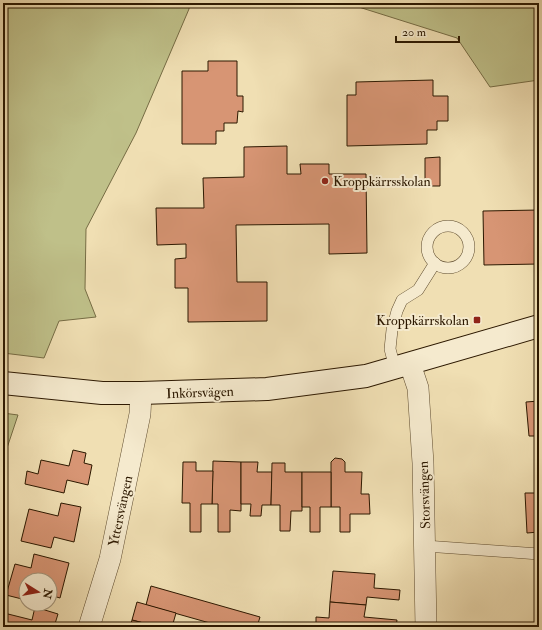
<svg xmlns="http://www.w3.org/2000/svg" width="542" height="630" viewBox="0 0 542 630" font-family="'IM FELL Double Pica',serif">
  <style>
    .green { fill: #bfc089; stroke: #766c44 }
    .building { fill: #d79574; stroke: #2c1800 }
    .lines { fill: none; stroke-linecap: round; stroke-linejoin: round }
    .lane-casing { stroke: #5d4a2d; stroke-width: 12 }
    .street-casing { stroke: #5d4a2d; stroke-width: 22 }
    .secondary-casing { stroke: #2c1800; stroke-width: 24 }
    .lane { stroke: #f5eace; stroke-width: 11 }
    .street { stroke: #f5eace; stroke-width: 21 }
    .secondary { stroke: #f5eace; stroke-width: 22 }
    .poi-dot { fill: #8f2418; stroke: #f5eace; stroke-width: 1.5 }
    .labels { text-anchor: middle; stroke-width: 4; stroke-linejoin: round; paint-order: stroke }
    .poi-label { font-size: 14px; fill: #2c1800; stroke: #f5eace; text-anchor: start }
    .street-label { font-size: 14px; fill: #2c1800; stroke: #f5eace }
  </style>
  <rect width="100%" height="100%" fill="#f0dfb3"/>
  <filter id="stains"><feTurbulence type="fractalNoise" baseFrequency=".005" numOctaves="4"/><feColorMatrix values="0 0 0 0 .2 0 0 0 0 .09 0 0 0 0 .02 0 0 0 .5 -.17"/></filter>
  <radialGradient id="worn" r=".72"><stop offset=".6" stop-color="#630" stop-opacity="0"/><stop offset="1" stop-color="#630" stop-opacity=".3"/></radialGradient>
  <!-- green -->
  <g class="green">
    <polygon points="3,3 189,3 189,9 136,133 86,229 85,289 96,317 59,321 44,358 3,353"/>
    <polygon points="346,3 539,3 539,80 490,87 457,38"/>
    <polygon points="3,413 18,415 3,460"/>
  </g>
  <!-- building -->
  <g class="building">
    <polygon points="208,61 237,61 237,96 243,96 243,112 238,111 237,123 224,123 224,131 216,131 216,144 182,144 182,71 208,71"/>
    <polygon points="433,80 433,96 448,96 448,121 437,121 437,130 427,130 427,144 347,146 347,95 356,95 356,82"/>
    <polygon points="287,146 287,174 301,174 300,164 329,164 329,174 366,174 367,253 329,254 329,224 236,225 237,282 267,282 267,321 188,322 188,288 175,288 175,259 186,258 186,244 157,245 156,208 204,208 203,178 244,177 244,147"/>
    <polygon points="440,157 440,186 425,186 425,158"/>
    <polygon points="539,210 539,264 484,265 483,211"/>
    <polygon points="539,401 539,436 529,436 526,402"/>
    <polygon points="73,450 86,453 84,463 92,465 88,485 67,480 64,493 25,484 27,471 38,474 41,460 69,466"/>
    <polygon points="335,458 342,459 345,462 345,472 362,472 361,494 369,494 370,514 350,514 350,532 340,532 340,507 331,507 331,462"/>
    <polygon points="213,461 241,462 241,511 230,510 230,532 218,532 218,504 212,504"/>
    <polygon points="183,462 196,462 196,471 213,471 212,504 201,504 201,532 190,532 190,503 182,503"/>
    <polygon points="241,462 258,462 257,472 272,472 271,505 262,505 261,516 250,516 251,504 241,504"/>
    <polygon points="272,463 285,463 285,472 302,472 302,511 291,511 290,531 280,531 280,505 271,505"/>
    <polygon points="302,472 331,472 331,507 320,507 320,532 310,532 310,507 302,507"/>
    <polygon points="539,472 539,532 527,533 525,493 537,493 536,473"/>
    <polygon points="61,503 81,507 74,542 54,537 51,548 21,541 29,509 58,516"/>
    <polygon points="34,554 69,563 60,598 50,595 50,580 26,580 26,600 6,595 15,564 31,568"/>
    <polygon points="333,571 375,574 374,588 400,590 399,600 367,597 366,605 330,602"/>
    <polygon points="151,586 260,617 257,627 224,627 146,605"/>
    <polygon points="137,602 176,613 172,627 159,627 132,620"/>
    <polygon points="330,602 366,605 364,617 397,620 396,627 316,627 316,617 329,618"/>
    <polygon points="35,607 58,614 54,627 3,627 4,613 32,620"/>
    <polygon points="132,620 159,627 130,627"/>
  </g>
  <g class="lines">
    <defs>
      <g id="lane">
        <circle cx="448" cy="247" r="21"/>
        <polyline points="395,368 390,349 392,330 397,311 402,300 418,290 435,263"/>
        <polyline points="425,546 539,554"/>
      </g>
      <g id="street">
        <polyline points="410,364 418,388 423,463 426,627"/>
        <polyline points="89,627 110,559 140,414 141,393"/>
      </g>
      <polyline id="secondary" points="3,383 102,393 141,393 267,389 366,376 539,326"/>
    </defs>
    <!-- lane casing -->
    <use href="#lane" class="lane-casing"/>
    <!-- street casing -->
    <use href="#street" class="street-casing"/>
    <!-- secondary casing -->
    <use href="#secondary" class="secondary-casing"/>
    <!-- lane -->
    <use href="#lane" class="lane"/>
    <!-- street -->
    <use href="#street" class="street"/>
    <!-- secondary -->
    <use href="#secondary" class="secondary"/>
  </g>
  <!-- markers -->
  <g class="poi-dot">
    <circle cx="325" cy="181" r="4"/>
    <rect x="473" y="316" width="8" height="8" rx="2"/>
  </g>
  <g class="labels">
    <!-- poi labels -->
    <g class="poi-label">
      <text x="333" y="186">Kroppkärrsskolan</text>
      <text x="469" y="325" text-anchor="end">Kroppkärrskolan</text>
    </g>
    <!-- street labels -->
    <g class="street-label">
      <text transform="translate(200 392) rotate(-2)" y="5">Inkörsvägen</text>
      <text transform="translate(424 495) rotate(-92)" y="5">Storsvängen</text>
      <text transform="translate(120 511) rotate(-78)" y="5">Yttersvängen</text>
    </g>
  </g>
  <!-- margin -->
  <rect width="542" height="630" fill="none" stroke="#f0dfb3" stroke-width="16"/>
  <rect x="4" y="4" width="534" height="622" fill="none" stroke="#2c1800" stroke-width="2"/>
  <rect x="8" y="8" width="526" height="614" fill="none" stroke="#2c1800"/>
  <!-- north arrow -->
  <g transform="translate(38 592) rotate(101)"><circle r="19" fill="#f5eace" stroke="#a5967c"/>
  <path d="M0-3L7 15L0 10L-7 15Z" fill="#8f2418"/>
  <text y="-6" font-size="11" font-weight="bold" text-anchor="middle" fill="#2c1800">N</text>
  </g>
  <!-- scale -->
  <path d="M396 36v6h63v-6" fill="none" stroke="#2c1800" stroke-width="2"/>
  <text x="402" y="36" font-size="12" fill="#2c1800" stroke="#f5eace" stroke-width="3" paint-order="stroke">20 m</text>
  <rect width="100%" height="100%" filter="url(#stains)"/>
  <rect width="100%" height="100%" fill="url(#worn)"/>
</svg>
